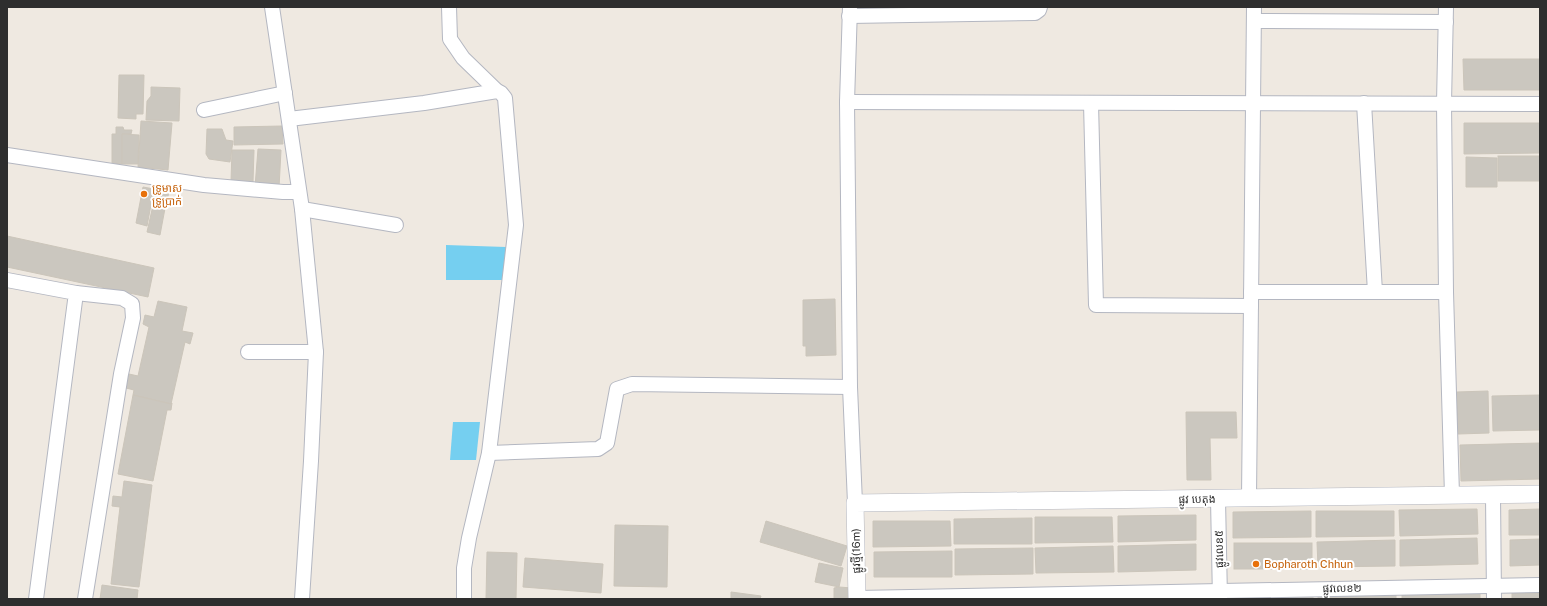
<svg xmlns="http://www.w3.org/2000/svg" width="1547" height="606" viewBox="0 0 1547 606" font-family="'Public Sans','Noto Sans Khmer',sans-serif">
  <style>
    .water { fill: #75cff0 }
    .building { fill: #cbc7bf; stroke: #cbc5ba }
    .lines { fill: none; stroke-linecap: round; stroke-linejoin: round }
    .minor-casing { stroke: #b4b7c1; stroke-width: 16 }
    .tertiary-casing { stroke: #b4b7c1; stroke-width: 18 }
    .minor { stroke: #fff; stroke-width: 14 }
    .tertiary { stroke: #fff; stroke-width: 17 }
    .food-dot { fill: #e8710a; stroke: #fff; stroke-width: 1.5 }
    .labels { text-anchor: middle; stroke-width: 4; stroke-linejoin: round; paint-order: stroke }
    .food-label { font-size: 11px; fill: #c56008; stroke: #fff; text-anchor: start }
    .street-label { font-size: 11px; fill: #2e2e2e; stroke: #fff }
  </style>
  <rect width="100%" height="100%" fill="#efe9e1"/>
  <!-- water -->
  <g class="water">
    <polygon points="446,245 506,247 504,280 446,280"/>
    <polygon points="453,422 480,422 476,460 450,460"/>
  </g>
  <!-- building -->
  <g class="building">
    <polygon points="1463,59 1540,59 1540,90 1464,90"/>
    <polygon points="119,75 144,75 143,114 136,114 136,119 118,118"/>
    <polygon points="151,87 180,88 179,121 146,120 147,101 151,96"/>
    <polygon points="141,121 172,123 168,170 138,167"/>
    <polygon points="1464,123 1540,123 1540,153 1464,154"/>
    <polygon points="282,126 283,144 234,145 234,127"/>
    <polygon points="116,127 123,127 124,130 132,130 131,134 122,134 122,164 112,163 112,134 116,134"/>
    <polygon points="207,129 222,129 226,140 233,141 230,162 209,159 206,154"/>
    <polygon points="122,134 139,135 138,164 122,164"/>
    <polygon points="258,149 281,150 279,188 255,187"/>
    <polygon points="232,150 254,150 253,182 231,182"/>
    <rect x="1498" y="156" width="42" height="25"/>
    <polygon points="1466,157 1497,158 1497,187 1466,187"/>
    <polygon points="143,187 154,189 147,226 136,223"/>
    <polygon points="155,188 169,191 167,202 153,199"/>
    <polygon points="154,201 166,203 160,235 147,232"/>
    <polygon points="7,236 154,268 148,297 7,267"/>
    <polygon points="835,299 836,355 806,356 806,346 803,346 803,300"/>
    <polygon points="158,301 187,307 182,331 193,333 190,344 185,342 171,404 133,395 134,390 126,388 129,374 138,376 149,327 143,324 145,315 154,317"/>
    <polygon points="1488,391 1489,433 1458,434 1457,392"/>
    <polygon points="133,395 171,404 172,403 171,410 167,410 153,481 118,474"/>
    <polygon points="1540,395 1540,430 1493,431 1492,396"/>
    <polygon points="1186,412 1236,412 1237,438 1210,438 1211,480 1187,480"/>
    <polygon points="1540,443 1540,479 1461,481 1460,445"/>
    <polygon points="124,481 152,485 139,587 111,584 120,507 112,506 113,496 122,497"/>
    <polygon points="1477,509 1478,534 1400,536 1399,510"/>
    <polygon points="1540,509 1540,535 1509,535 1509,510"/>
    <polygon points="1311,511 1311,537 1233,538 1233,512"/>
    <polygon points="1316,511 1394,511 1394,536 1316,537"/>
    <polygon points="1196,515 1196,540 1118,542 1118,516"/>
    <polygon points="1035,517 1112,517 1113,542 1035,543"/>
    <polygon points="1032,518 1032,544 954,544 954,519"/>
    <polygon points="766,521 847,546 841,566 760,542"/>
    <polygon points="873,521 950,521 951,546 873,547"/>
    <polygon points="615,525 668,526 667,587 614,586"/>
    <polygon points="1477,538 1478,564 1400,566 1400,540"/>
    <polygon points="1540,539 1540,565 1510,566 1510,540"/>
    <polygon points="1395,540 1395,566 1318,567 1317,542"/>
    <rect x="1234" y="543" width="78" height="26"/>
    <polygon points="1196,544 1196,570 1118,572 1118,546"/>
    <polygon points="1113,546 1114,572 1036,573 1035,548"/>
    <polygon points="1033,548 1033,574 955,575 955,549"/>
    <polygon points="952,551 952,577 874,577 874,552"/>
    <polygon points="487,552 517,553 516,599 486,599"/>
    <polygon points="525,558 603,564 601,593 523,587"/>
    <polygon points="819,563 843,568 839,587 815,582"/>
    <polygon points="102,585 138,590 137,599 100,599"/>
    <polygon points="839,587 852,588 852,599 825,599 834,599 834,588"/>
    <polygon points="731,592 761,596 760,599 731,599"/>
    <polygon points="1480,593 1480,599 1402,599 1402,594"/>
    <rect x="1512" y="593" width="28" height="6"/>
    <polygon points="1396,594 1396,599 1318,599 1318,595"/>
    <rect x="1264" y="595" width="49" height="4"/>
    <rect x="1230" y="597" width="28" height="2"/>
  </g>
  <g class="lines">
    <defs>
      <g id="minor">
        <polyline points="272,7 302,209 316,352 311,461 302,599"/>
        <polyline points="449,7 450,39 463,58 497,91"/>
        <polyline points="850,7 847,102 850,387 855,503"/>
        <polyline points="1446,7 1444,103 1446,292 1452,495"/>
        <polyline points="849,16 1035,13 1039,10 1040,7"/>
        <polyline points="1254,21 1446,22"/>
        <polyline points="847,102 1540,104"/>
        <polyline points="1091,103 1096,305 1251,306"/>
        <polyline points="1364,103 1375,292"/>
        <polyline points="204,110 285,93"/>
        <polyline points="289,119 424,103 497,91 501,93 505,98 516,225 489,453 469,538 464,568 464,599"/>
        <polyline points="7,155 204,185 283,192 298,192"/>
        <polyline points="302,209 396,225"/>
        <polyline points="7,280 76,293 36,599"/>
        <polyline points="1251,292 1446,292"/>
        <polyline points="76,293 122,298 132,304 133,318 121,374 85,599"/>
        <polyline points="248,352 316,352"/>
        <polyline points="489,453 598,449 607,443 617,389 632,384 850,387"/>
        <polyline points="1493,495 1494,599"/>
        <polyline points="1249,498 1254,7"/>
        <polyline points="1218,499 1220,599"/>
        <polyline points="857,598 1540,585"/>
      </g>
      <polyline id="tertiary" points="857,599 855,503 1540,494"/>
    </defs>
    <!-- minor casing -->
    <use href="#minor" class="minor-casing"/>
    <!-- tertiary casing -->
    <use href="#tertiary" class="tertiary-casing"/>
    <!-- minor -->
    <use href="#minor" class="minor"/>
    <!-- tertiary -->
    <use href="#tertiary" class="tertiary"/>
  </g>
  <!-- markers -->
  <g class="food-dot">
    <circle cx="144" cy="194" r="4"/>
    <circle cx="1256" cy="564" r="4"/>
  </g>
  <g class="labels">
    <!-- food labels -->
    <g class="food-label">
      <text x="152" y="192">ទ្រូមាស<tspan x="152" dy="13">ទ្រូប្រាក់</tspan></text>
      <text x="1264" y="568">Bopharoth Chhun</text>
    </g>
    <!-- street labels -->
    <g class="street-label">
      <text transform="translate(1197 499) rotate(-1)" y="4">ផ្លូវ បេតុង</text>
      <text transform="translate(1219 549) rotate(-91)" y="4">ផ្លូវលេខ៥</text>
      <text transform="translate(856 551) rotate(-91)" y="4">ផ្លូវថ្មី(16m)</text>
      <text transform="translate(1342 588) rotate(-1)" y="4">ផ្លូវលេខ២</text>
    </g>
  </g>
  <!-- border -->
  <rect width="1547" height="606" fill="none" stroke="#2e2e2e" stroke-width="16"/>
</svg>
